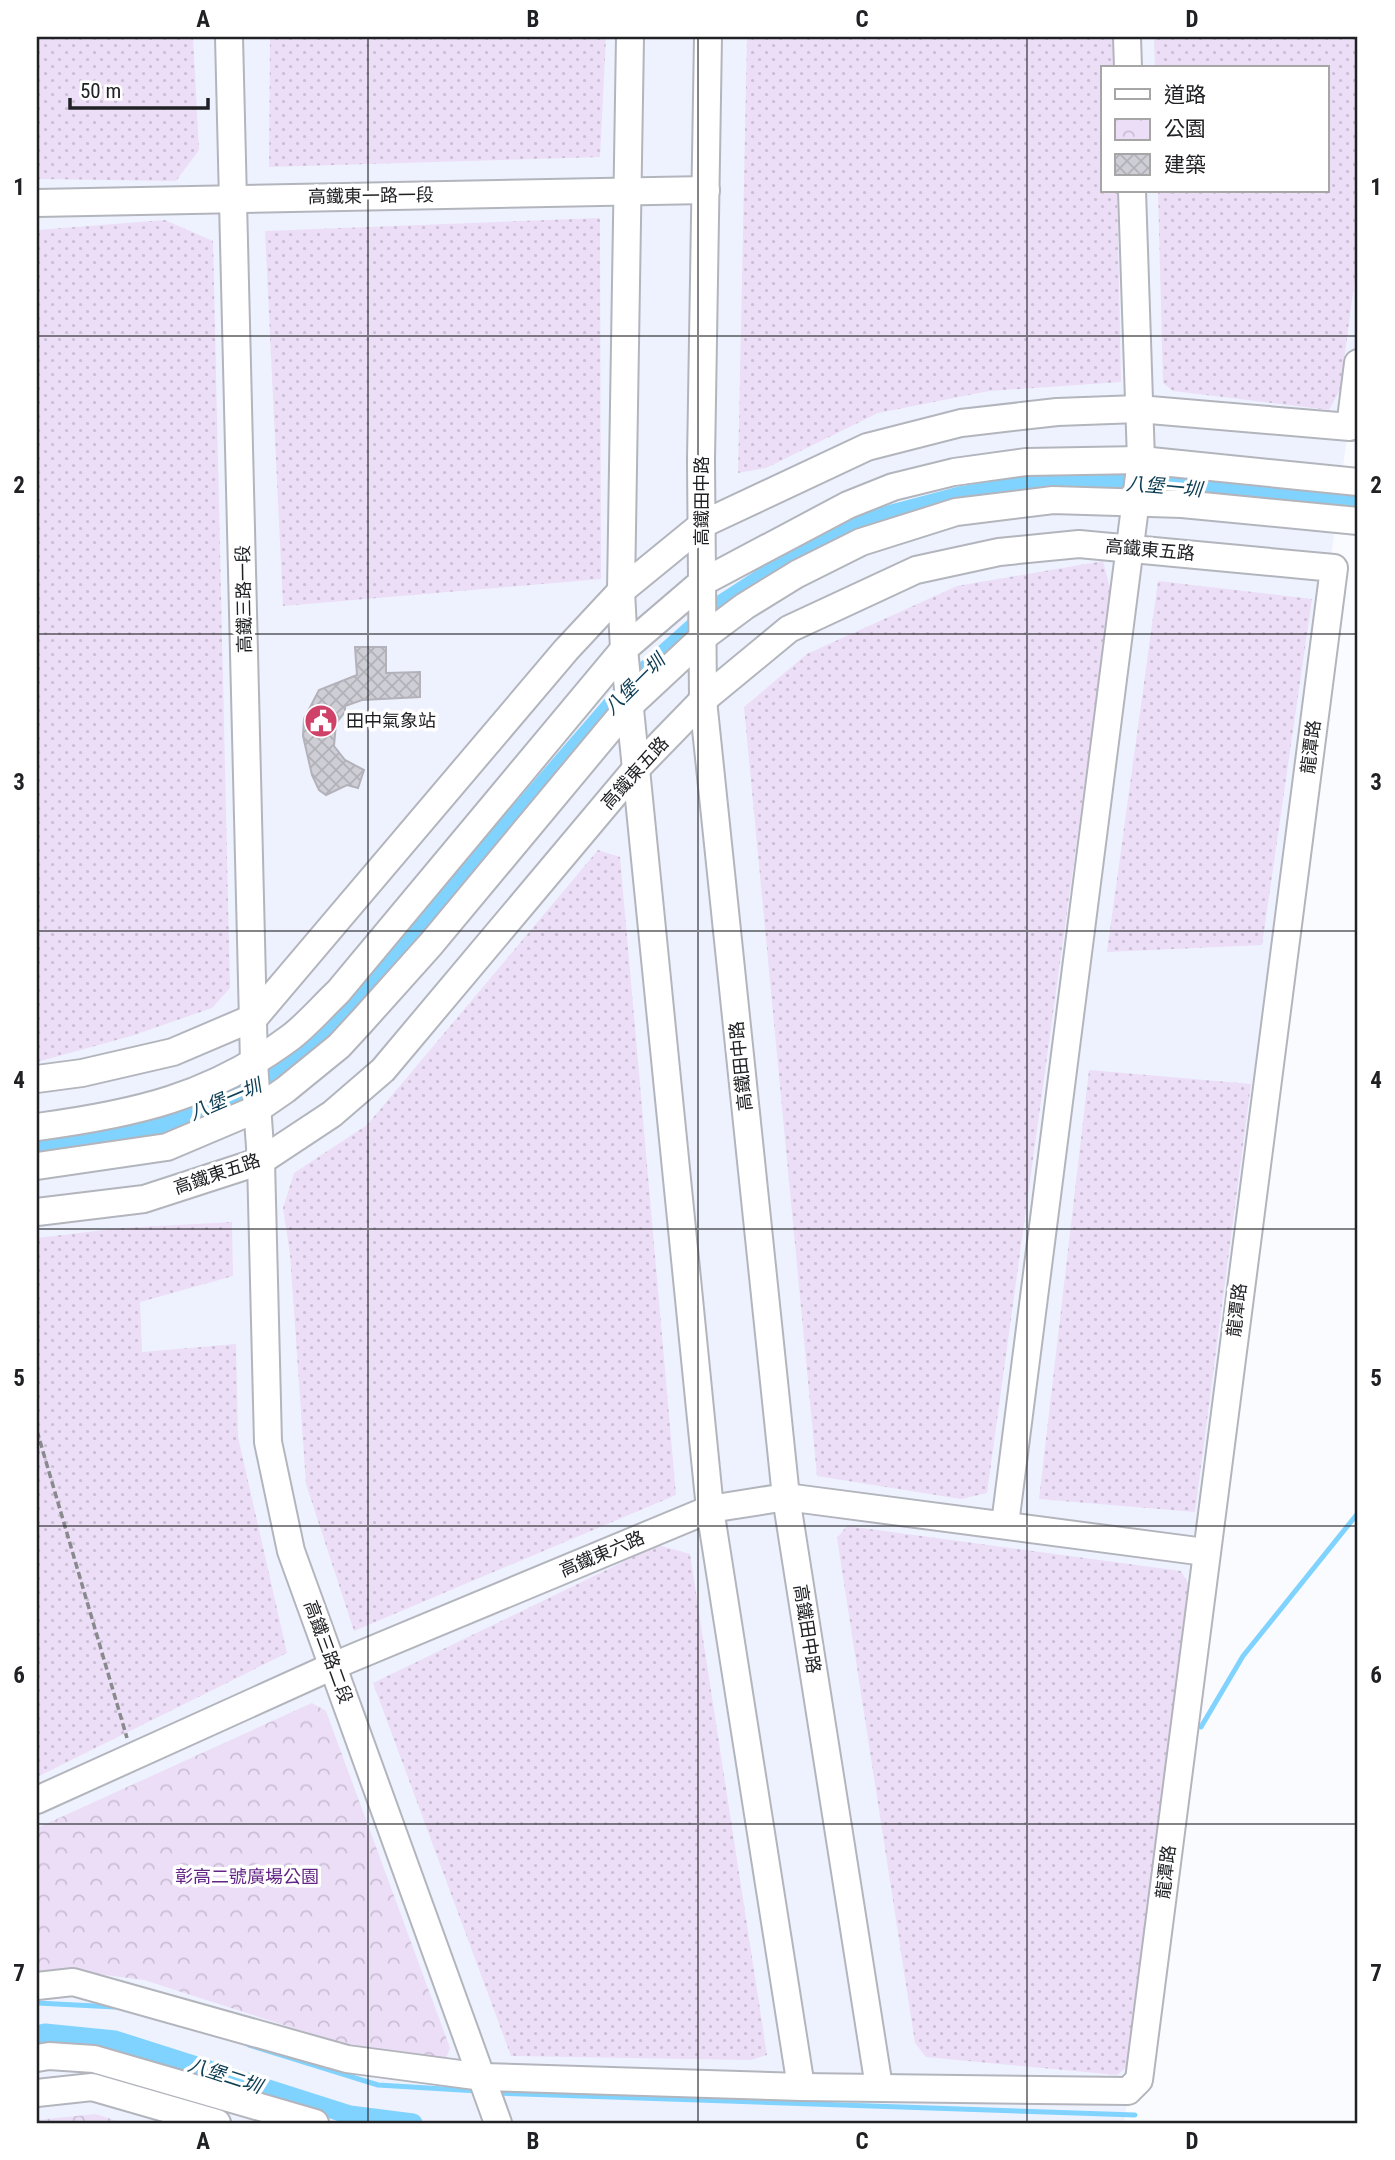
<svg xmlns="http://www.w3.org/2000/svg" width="1395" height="2160" viewBox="0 0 1395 2160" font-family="'Roboto Condensed','Noto Sans TC',sans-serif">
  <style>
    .built { fill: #eef2fe; fill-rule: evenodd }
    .grass { fill: url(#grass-dots) }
    .park { fill: url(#park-crowns) }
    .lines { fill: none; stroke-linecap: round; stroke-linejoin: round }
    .stream { stroke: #80d3fe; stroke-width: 5 }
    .canal { stroke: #80d3fe; stroke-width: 19 }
    .building { fill: url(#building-cross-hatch); stroke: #b3b2ba; stroke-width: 2 }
    .minor-casing { stroke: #b3b5bd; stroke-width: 30 }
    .path { stroke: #898a8d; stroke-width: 3.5; stroke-dasharray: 7 3.5; stroke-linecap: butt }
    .minor { stroke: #fff; stroke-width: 26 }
    .grid { fill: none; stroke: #202124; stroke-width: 2; stroke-opacity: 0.55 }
    .labels { text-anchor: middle; stroke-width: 7; stroke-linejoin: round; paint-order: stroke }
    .street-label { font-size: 18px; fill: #202124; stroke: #fff }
    .poi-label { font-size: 18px; fill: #202124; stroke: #fff; text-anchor: start }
    .park-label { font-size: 18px; fill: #622485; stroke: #fff }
    .water-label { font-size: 19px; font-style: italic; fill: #104056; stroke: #fff }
    .neatline { fill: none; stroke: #202124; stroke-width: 2.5 }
    .grid-label { font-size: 23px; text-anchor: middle; font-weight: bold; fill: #202124 }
  </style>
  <defs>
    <pattern id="grass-dots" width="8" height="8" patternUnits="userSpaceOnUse" patternTransform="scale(1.75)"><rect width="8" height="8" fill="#ecdef7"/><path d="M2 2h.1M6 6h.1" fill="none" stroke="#cabed4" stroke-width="1.8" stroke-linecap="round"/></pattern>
    <pattern id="park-crowns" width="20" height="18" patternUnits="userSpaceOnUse" patternTransform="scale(1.75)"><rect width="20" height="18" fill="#ecdef7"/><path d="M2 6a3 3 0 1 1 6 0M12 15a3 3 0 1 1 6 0" fill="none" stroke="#cabed4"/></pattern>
    <pattern id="building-cross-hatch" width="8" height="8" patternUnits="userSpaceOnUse" patternTransform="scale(1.75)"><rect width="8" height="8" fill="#cfced6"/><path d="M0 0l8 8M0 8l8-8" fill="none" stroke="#b1b1b8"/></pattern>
  </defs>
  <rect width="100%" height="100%" fill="#fafbfe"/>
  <!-- built -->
  <path class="built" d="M37,37H1358V353L1124,2123H37ZM1103,68H1327V191H1103Z"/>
  <!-- grass -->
  <g class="grass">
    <polygon points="37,37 193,37 199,150 176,181 37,179"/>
    <polygon points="270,37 606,37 600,157 269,167"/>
    <polygon points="747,37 1113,37 1114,68 1103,68 1103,191 1117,191 1121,382 989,391 878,413 766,468 738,473"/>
    <polygon points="1154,37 1358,37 1358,256 1340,390 1329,410 1173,391 1163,383 1158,191 1327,191 1327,68 1155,68"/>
    <polygon points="600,218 601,579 283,606 265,231"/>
    <polygon points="165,220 213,241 230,988 212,1008 131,1036 37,1062 37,230"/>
    <polygon points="1103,561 1111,592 987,1493 961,1499 817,1476 744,707 807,654 957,586"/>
    <polygon points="1158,581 1312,599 1262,945 1107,952"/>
    <polygon points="598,850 620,857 676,1495 354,1631 306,1484 290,1254 283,1208 294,1173 367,1125"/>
    <polygon points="1089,1070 1251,1084 1195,1512 1039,1499"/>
    <polygon points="232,1222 233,1276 140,1302 142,1352 236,1344 238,1437 287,1653 37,1777 37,1238 121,1228"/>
    <polygon points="847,1526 1181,1571 1193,1592 1137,2059 1117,2075 926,2057 915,2043 837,1538"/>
    <polygon points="658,1545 690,1554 767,2055 750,2060 511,2056 373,1683"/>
  </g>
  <!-- park -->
  <g class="park">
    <polygon points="312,1703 326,1711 450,2048 446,2058 426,2061 352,2047 144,1980 89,1973 37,1973 37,1828"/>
    <polygon points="96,2114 123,2123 37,2123 37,2120"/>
  </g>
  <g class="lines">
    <!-- stream -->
    <g class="stream">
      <polyline points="1201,1727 1243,1656 1358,1513"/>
      <polyline points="37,2003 115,2007"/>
      <polyline points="249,2045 378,2085 478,2091"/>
      <polyline points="495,2093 1135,2115"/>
    </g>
    <!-- canal -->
    <g class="canal">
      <polyline points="37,1146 149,1131 265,1083 336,1024 630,684 714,609 794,557 869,520 960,496 1054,481 1090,479 1358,503"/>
      <polyline points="37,2035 45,2033 115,2040 350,2115 413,2123"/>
    </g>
  </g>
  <!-- building -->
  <polygon class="building" points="355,647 386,647 386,673 420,672 420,697 362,700 345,706 345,712 336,723 334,746 345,760 364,770 358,788 347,785 326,795 319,790 312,775 303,736 304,719 319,690 357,675"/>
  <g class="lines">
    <defs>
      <g id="minor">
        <polyline points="229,37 254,1063 261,1161 268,1442 291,1551 498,2123"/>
        <polyline points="630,37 621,591 624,649 710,1509 801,2087"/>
        <polyline points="708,37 701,460 703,700 786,1497 879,2087"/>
        <polyline points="1127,37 1128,68"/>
        <polyline points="37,203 706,190"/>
        <polyline points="37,1079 82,1073 173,1052 255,1017 566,650 621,591 703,524 867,447 961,423 1057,412 1138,409 1350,427 1358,363"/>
        <path d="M37,1127C134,1114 211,1097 291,1037C308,1024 322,1007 338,992L624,649L701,583L848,505L893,487L954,472L1026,462L1141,460L1358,482"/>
        <polyline points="37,1166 167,1147 259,1108 285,1090 339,1046 362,1021 431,944 629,706 702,638 745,606 797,574 861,542 956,512 1053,500 1182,504 1358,521"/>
        <polyline points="37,1212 144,1199 261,1161 332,1114 383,1070 634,771 703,700 789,629 916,570 999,552 1079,544 1334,568 1139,2080 1128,2091 801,2087 483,2077 347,2059 73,1982 37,1986"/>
        <polyline points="1005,1524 1141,460 1132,191"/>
        <polyline points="37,1800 333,1666 710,1509 786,1497 1205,1552"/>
        <polyline points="37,2058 49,2056 94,2059 315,2123"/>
        <polyline points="37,2093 92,2087 217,2123"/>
      </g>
    </defs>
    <!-- minor casing -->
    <use href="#minor" class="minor-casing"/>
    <!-- path -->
    <polyline class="path" points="37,1431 127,1738"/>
    <!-- minor -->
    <use href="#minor" class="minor"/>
  </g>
  <!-- grid -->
  <path class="grid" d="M368,37V2123M698,37V2123M1027,37V2123M37,336H1358M37,634H1358M37,931H1358M37,1229H1358M37,1526H1358M37,1824H1358"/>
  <!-- icons -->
  <defs>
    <symbol id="civic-disc" viewBox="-11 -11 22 22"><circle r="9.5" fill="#cf4169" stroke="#fff"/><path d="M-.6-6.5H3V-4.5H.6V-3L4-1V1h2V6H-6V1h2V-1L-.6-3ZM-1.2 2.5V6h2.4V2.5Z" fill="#fff"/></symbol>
  </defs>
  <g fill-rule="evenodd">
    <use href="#civic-disc" x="302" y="702" width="38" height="38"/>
  </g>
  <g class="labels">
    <!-- street labels -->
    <g class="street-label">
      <text transform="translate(371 196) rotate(-1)" y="6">高鐵東一路一段</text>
      <text transform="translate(702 501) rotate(-90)" y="6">高鐵田中路</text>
      <text transform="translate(1150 550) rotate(5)" y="6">高鐵東五路</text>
      <text transform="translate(244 599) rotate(-91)" y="6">高鐵三路一段</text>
      <text transform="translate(1311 747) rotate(-83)" y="6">龍潭路</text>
      <text transform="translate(635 773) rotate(-48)" y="6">高鐵東五路</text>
      <text transform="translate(741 1066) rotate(-96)" y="6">高鐵田中路</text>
      <text transform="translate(217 1174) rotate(-19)" y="6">高鐵東五路</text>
      <text transform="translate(1237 1310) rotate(-83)" y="6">龍潭路</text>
      <text transform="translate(602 1554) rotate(-23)" y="6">高鐵東六路</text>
      <text transform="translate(807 1629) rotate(81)" y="6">高鐵田中路</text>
      <text transform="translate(328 1652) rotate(70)" y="6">高鐵三路二段</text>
      <text transform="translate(1166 1872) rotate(-83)" y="6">龍潭路</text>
    </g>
    <!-- poi labels -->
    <g class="poi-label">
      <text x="346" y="727">田中氣象站</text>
    </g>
    <!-- park labels -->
    <g class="park-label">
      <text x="247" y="1883">彰高二號廣場公園</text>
    </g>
    <!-- water labels -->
    <g class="water-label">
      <text transform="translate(1164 486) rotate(5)" y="7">八堡一圳</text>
      <text transform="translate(634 684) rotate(-45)" y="7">八堡一圳</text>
      <text transform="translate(225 1099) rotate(-23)" y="7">八堡一圳</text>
      <text transform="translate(225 2075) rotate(18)" y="7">八堡二圳</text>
    </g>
  </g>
  <!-- border -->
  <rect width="1395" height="2160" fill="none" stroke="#ffffff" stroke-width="77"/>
  <!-- legend -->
  <rect x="1101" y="66" width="228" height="126" fill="#ffffff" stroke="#a6a6a7" stroke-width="2"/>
  <rect x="1115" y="89" width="35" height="10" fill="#ffffff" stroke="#a6a6a7" stroke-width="2"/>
  <text x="1164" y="102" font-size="21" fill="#202124">道路</text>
  <rect x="1115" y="119" width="35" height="21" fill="url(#park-crowns)" stroke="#a6a6a7" stroke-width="2"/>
  <text x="1164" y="136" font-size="21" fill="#202124">公園</text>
  <rect x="1115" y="154" width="35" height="21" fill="url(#building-cross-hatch)" stroke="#a6a6a7" stroke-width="2"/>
  <text x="1164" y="172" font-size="21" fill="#202124">建築</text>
  <!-- scale -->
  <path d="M70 98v10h138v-10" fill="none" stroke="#202124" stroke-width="3.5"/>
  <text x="80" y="98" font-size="21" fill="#202124" stroke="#ffffff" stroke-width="5" paint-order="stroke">50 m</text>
  <rect x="38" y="38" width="1318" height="2084" class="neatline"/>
  <g class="grid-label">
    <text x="203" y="27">A</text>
    <text x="533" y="27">B</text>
    <text x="862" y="27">C</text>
    <text x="1192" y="27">D</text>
    <text x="19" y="195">1</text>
    <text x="1376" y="195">1</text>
    <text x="19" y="493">2</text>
    <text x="1376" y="493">2</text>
    <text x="19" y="790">3</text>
    <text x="1376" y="790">3</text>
    <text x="19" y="1088">4</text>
    <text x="1376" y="1088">4</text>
    <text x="19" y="1386">5</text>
    <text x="1376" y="1386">5</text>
    <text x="19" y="1683">6</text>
    <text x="1376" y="1683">6</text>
    <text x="19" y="1981">7</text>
    <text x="1376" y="1981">7</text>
    <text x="203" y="2149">A</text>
    <text x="533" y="2149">B</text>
    <text x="862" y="2149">C</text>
    <text x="1192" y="2149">D</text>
  </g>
</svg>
